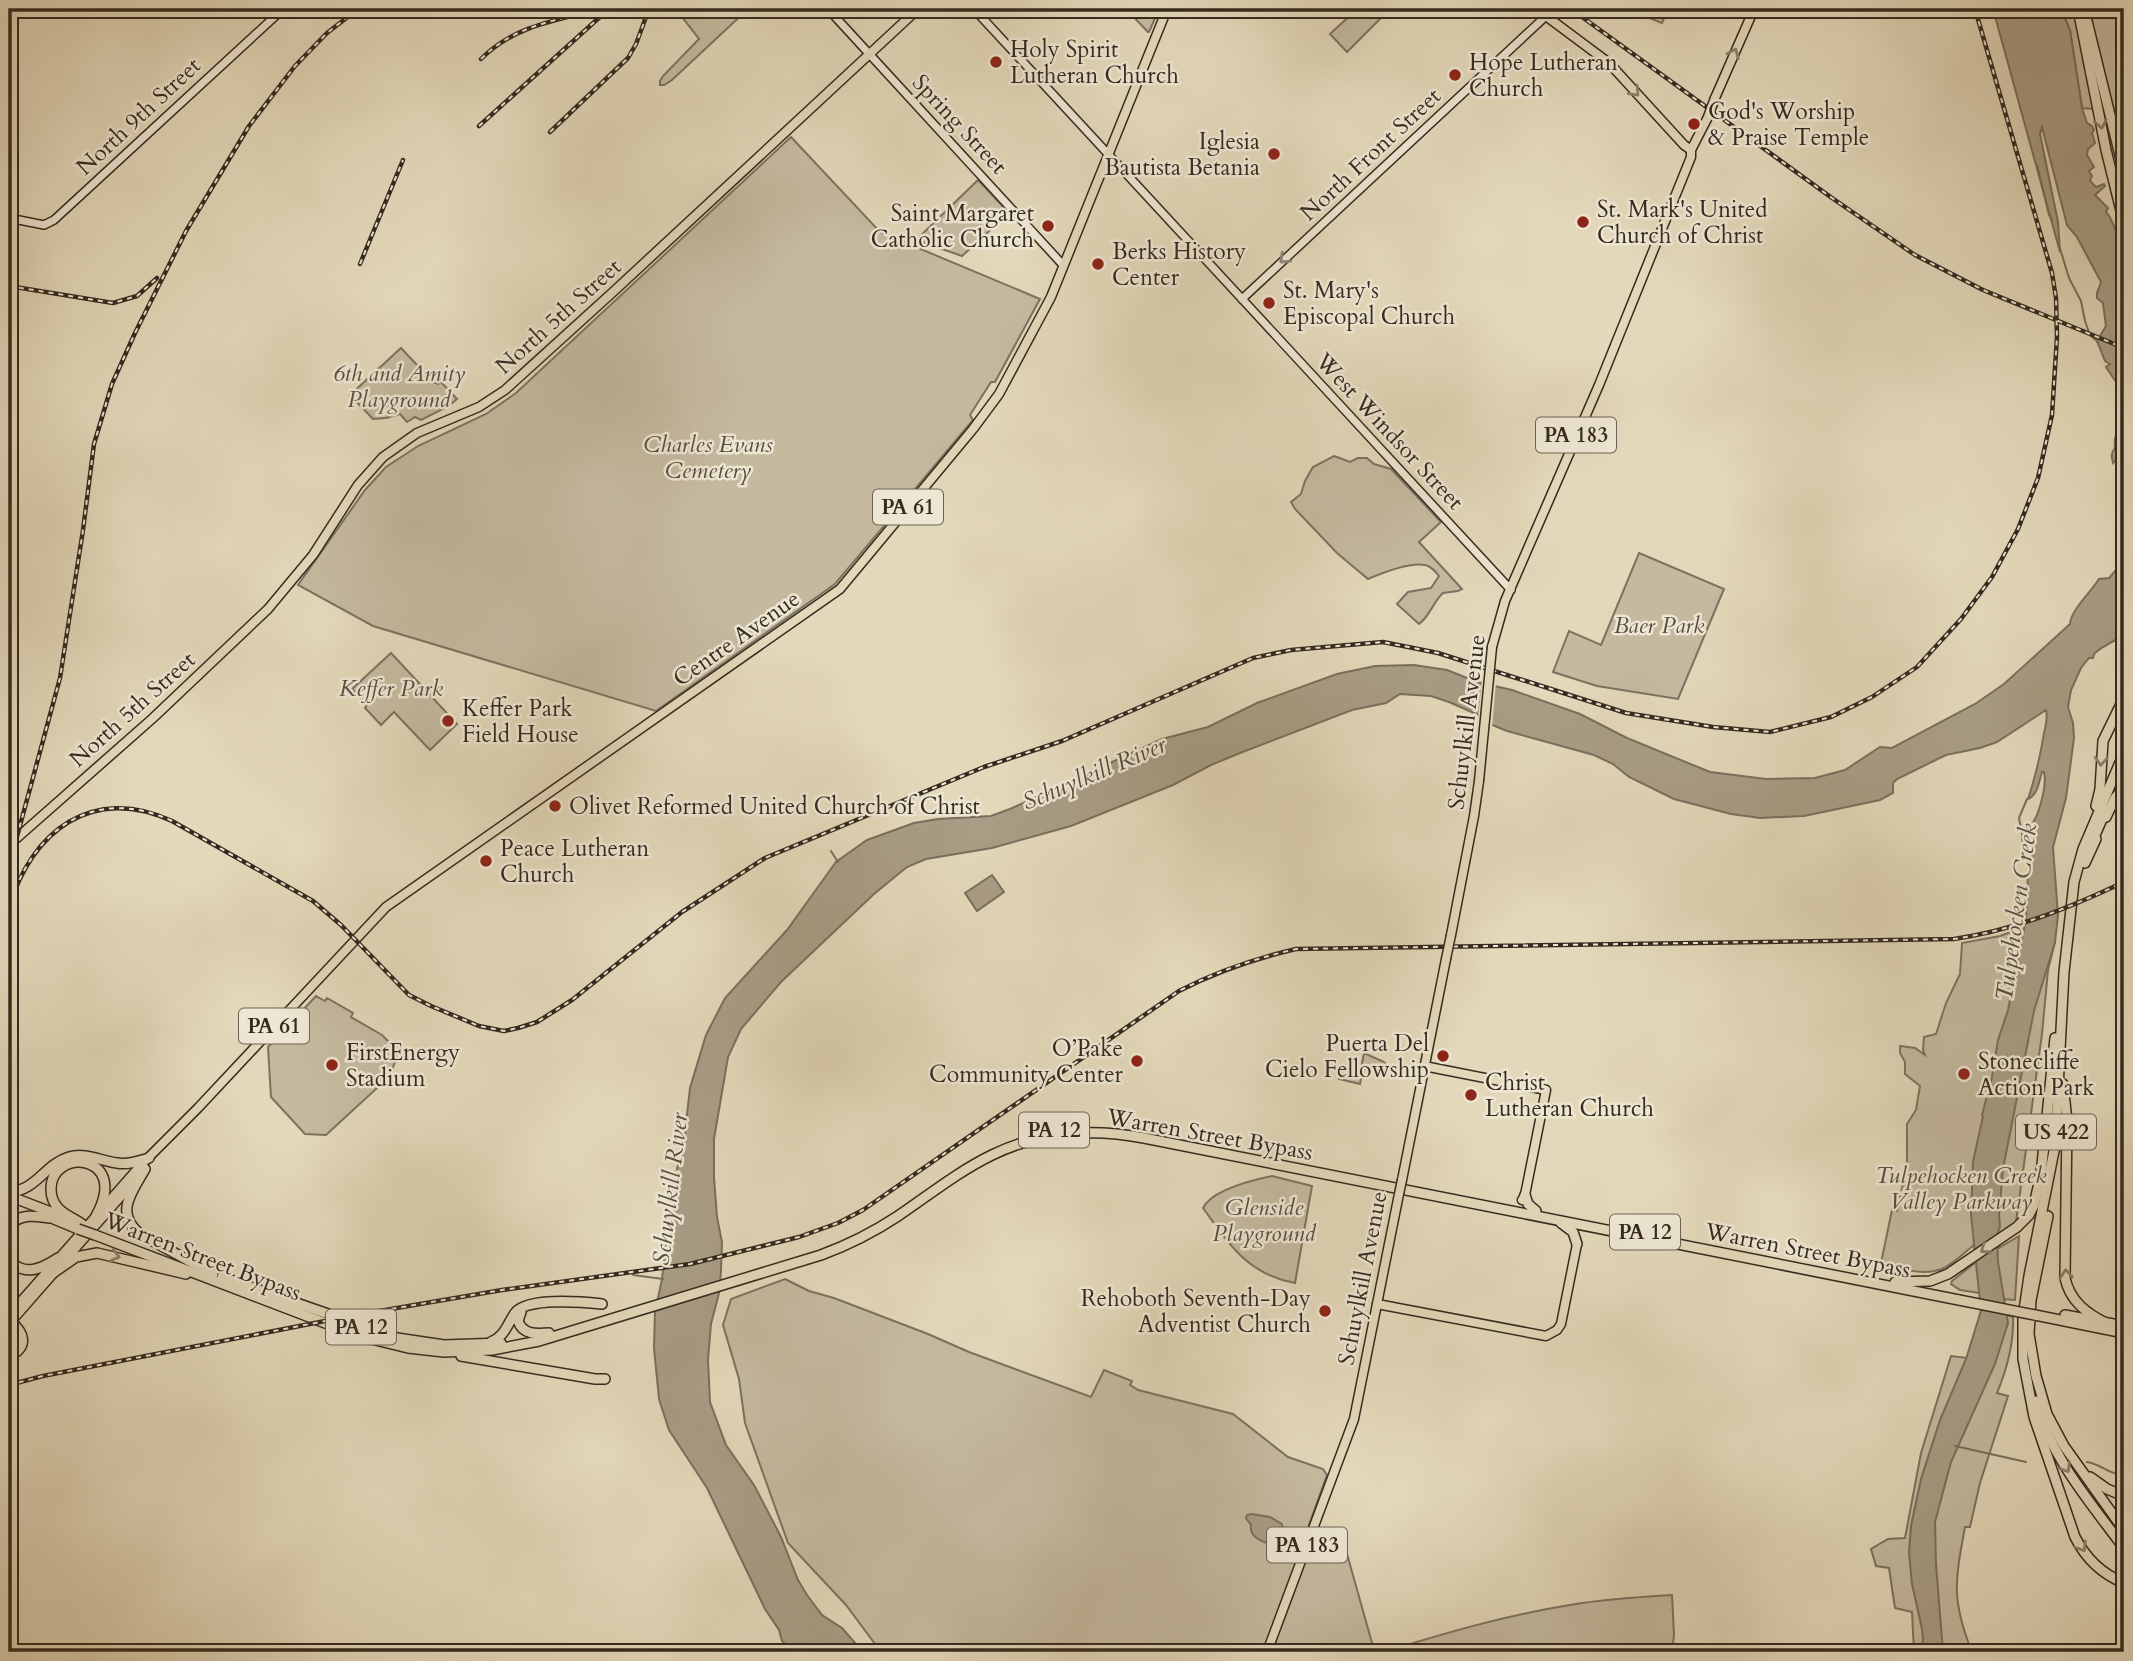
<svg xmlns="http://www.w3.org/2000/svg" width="2133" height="1661" viewBox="0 0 2133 1661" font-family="Cardo,serif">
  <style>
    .green { fill: #c5baa0; stroke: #7c7260; stroke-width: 2 }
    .water { fill: #a89d85; stroke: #7a6f5c; stroke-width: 2 }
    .pier { fill: #e3d8ba }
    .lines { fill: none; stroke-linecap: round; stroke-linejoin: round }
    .stream { stroke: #7a6f5c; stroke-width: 2 }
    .secondary-casing { stroke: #342a1f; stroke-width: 10 }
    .primary-casing { stroke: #342a1f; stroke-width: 11 }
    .highway-casing { stroke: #342a1f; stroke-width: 12 }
    .secondary { stroke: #ede6d2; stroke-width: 7 }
    .primary { stroke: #e3d8ba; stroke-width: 8 }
    .highway { stroke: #e3d8ba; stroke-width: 9 }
    .rail-casing { stroke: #342a1f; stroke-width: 4.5 }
    .rail { stroke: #ede6d2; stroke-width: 2; stroke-dasharray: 5; stroke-linecap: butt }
    .primary-bridge-casing { stroke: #342a1f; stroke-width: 11; stroke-linecap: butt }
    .highway-bridge-casing { stroke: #342a1f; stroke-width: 12; stroke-linecap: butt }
    .primary-bridge { stroke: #e3d8ba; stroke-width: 8 }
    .highway-bridge { stroke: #e3d8ba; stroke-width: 9 }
    .oneway { stroke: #8c816c }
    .oneway2 { stroke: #908878 }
    .poi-dot { fill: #8f2418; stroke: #ede6d2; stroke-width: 2.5 }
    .labels { text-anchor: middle; stroke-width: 5; stroke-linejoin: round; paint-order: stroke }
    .shield { fill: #ede6d2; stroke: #6c6255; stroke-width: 2 }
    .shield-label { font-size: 21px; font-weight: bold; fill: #342a1f }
    .poi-label { font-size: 23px; fill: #342a1f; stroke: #ede6d2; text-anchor: start }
    .street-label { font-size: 23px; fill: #342a1f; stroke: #ede6d2 }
    .park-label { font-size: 23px; font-style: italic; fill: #584e3f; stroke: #ede6d2 }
    .water-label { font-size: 24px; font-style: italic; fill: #574c3e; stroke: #ede6d2 }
  </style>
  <rect width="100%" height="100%" fill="#e3d8ba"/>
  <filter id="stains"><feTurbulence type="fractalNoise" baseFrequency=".00286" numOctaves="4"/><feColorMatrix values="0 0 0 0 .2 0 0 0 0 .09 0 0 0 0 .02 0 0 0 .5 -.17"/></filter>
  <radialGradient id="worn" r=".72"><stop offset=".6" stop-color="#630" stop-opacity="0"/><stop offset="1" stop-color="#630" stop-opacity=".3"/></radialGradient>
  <!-- green -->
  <g class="green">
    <polygon points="676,9 748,9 672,80 664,85 660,85 660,81 663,76 699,39"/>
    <polygon points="1126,9 1159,9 1149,32 1148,32"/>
    <polygon points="1357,9 1371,9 1380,19 1347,52 1330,34"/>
    <polygon points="1641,9 1668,9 1662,23 1649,18"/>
    <polygon points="2061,9 2074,9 2094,109 2082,108 2070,30"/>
    <polygon points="2089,9 2124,9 2124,115 2114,112 2096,46"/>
    <polygon points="791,137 880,232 1040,299 995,382 991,382 970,415 973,420 835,584 656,711 373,626 298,585 365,490 386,467 418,446 486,414 516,393"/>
    <polygon points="978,180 1009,213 962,256 916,240"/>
    <polygon points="401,348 433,382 438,384 440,381 457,399 449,406 421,420 415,417 407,422 400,414 386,418 373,419 350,395"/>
    <path d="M1334,456L1350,462L1358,458H1367L1374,464L1391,469L1441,522L1419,542L1462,589L1458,591L1443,593C1433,602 1430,616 1419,624L1397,604L1408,592L1431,588L1439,576C1435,571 1431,566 1425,565C1410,562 1382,573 1368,579L1337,553L1295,509L1291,502L1301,494L1305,481L1313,467Z"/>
    <polygon points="1639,553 1724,589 1678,699 1597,686 1553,672 1569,631 1601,645"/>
    <polygon points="391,653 457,724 430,750 394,712 381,725 365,708 367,705 352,689"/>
    <path d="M2025,927L2055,942L2048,970L2042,1034L2016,1222L1997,1235L1999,1248L2019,1236L2015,1300L2003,1299L2007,1315L2013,1317C2014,1342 2007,1369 1997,1393L2008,1396L1980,1483L1970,1527H1965C1955,1581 1951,1600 1972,1652H1914L1912,1612L1895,1608L1889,1568L1876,1566L1871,1549L1888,1539L1905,1538L1921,1453L1951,1356L1967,1358L1981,1311L1980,1293L1960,1290L1951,1284L1952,1281L1976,1262L1974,1245C1964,1253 1953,1264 1942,1269C1923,1276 1899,1269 1881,1263L1892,1210L1897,1211L1907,1165V1124L1916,1110L1920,1086L1905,1074V1062L1900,1053V1046L1915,1048L1925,1055L1923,1050L1924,1037L1936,1034L1946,1003L1960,974L1962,943L2000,936Z"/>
    <polygon points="316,996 325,1001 327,998 353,1013 351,1017 382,1035 391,1044 393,1043 396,1051 397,1061 395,1062 389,1077 326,1135 305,1134 271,1097 268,1047"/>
    <polygon points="1364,1053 1384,1062 1388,1067 1386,1074 1363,1069 1360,1084 1339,1079 1342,1065 1361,1069"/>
    <path d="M1272,1176L1312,1186L1295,1283C1247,1274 1230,1245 1203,1208C1212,1190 1253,1180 1272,1176Z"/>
    <polygon points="785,1279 809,1291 834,1298 928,1334 969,1352 1091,1397 1104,1370 1132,1381 1130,1385 1138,1390 1233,1414 1288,1457 1323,1469 1327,1475 1309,1525 1342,1536 1372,1643 1382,1652 881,1652 846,1605 788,1543 745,1423 739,1379 723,1325 731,1299"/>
    <path d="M1672,1595L1674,1635L1672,1652H1384C1445,1633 1507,1615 1570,1605C1604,1599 1638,1597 1672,1595Z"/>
  </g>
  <!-- water -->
  <g class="water">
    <path d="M1993,9H2061L2070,30L2082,108L2087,123L2092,126L2094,130L2092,133L2095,143L2088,149L2087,155L2094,167L2089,171L2092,176L2090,181L2096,187L2104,184L2105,186L2095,195L2108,208L2106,212C2113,218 2122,249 2124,259V394L2106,367L2110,364L2105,361L2097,341L2106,326L2103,303L2097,298V293L2101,282L2077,237L2067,225L2042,127L2040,134L2058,222L2060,252Z"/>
    <path d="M2124,428V455L2118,454L2116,460L2113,463C2111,456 2111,453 2115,448C2114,439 2115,432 2124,428Z"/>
    <path d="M2124,561V631C2117,643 2103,644 2094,654L2093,658H2089L2081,668L2071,690L2068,707L2073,723L2074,738L2066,798L2053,847L2058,915L2055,942L2034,1011L2003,1169L1999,1214L2000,1227L1997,1235L1998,1262L2008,1323L1995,1364L1951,1462L1935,1522L1936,1564L1943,1652H1920L1923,1640L1922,1629L1912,1584L1909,1553L1911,1526L1921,1479L1940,1420L1966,1359L1981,1311L1971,1215L1973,1162L1983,1116L1982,1115L1992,1077L1998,1040L2008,1010L2026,919L2028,874L2033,861L2032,853L2022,840V829H2027C2039,821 2047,785 2044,772H2042C2039,781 2038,795 2028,799C2036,775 2040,758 2044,733C2046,725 2048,718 2046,710L1997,742L1980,748L1946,755L1897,779L1893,783V793L1880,800L1804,816L1760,818L1731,814L1674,799L1629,777L1613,764L1594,755L1507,731L1492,725L1483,717L1449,702L1431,696L1400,694L1386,703L1352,710L1240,753L1211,765L1173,785L1071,826L992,848L926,859L907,867L874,894L781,982L741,1029L728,1057L714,1139V1177L717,1217L722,1242L721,1271L719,1293L711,1324L708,1360L710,1402L726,1445L754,1485L781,1537L798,1580L807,1595L822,1615L842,1628L863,1652H794L782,1641L779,1630L765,1609L707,1488L669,1430L659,1399L654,1348L655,1312L662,1279L670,1197L684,1141L690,1088L706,1035L725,998L787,930L836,862L867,840L914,823L938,819L991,816L1010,809L1162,739L1208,727L1257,703L1337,674L1375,666L1414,665L1447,670L1477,682L1512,690L1580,714L1627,738L1710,772L1766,779L1815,778L1845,770L1880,747L1892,748L1975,704L2004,684L2070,624C2071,610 2091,592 2099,579L2109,578Z"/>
    <polygon points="992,875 1004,892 977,911 965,893"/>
    <path d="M1251,1514L1270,1517L1282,1524L1283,1533L1279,1543L1271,1545C1261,1541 1249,1537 1251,1525L1246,1518L1247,1515Z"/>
  </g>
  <!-- pier -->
  <polygon class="pier" points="1482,679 1496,683 1492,729 1478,719"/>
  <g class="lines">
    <!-- stream -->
    <g class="stream">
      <polyline points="2037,165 2049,215 2052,220"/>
      <polyline points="2058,242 2069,278 2081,301 2085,321 2090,335 2098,342"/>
      <polyline points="2022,833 2019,818 2027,799"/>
      <polyline points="831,851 838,862"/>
      <polyline points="633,1275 663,1279"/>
      <polyline points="1955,1446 2026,1462"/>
      <path d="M2087,1462C2101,1464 2110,1475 2124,1475"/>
    </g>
    <defs>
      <g id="secondary">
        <polyline points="828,9 1063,265"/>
        <polyline points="974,9 1511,590"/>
        <polyline points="9,218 44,225 54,220 283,9"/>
        <polyline points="1242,299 1546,16"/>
      </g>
      <g id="primary">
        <polyline points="1555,9 1546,16 1609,63 1684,145 1691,150"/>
        <polyline points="1715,98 1754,9"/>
        <polyline points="1492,647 1505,601 1599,385 1691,157 1691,150 1708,117"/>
        <polyline points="9,845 153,718 268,609 313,555 358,485 383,457 417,433 479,407 505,390 613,292 918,9"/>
        <polyline points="1451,935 1474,816 1479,781"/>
        <polyline points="1424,1066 1546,1090 1525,1195 1522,1200"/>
        <polyline points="1402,1180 1446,959"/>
        <polyline points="1377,1304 1546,1336 1557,1330 1561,1324 1577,1244"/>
        <polyline points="9,1315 141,1165 198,1108 386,907 840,589 973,429 999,394 1051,297 1167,9"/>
        <polyline points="9,1324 136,1179"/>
        <path d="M9,1357C30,1347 25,1332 10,1320"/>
        <polyline points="1267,1652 1354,1419 1399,1194"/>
      </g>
      <g id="highway">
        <polyline points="2078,9 2106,150 2124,223"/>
        <polyline points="2087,21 2124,172"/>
        <path d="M2124,753L2083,849L2074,882L2064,972L2055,1146L2029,1276L2023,1317V1359L2034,1417L2075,1537C2086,1559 2102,1574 2124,1583"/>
        <polyline points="2096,806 2100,789 2103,741 2124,698"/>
        <polyline points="2106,817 2115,798 2124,787"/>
        <polyline points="2092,842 2106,810"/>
        <polyline points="2085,863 2096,839"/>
        <path d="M2063,1084L2067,1121L2065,1278C2070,1301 2086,1313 2106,1323"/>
        <path d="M145,1169C132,1192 114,1213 140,1234L213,1274"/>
        <path d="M9,1192C36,1191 45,1164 69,1157C85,1152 101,1161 117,1163C128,1165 139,1161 149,1158"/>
        <polyline points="1525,1195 1528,1204 1536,1211"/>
        <polyline points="9,1196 64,1217"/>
        <polyline points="2048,1216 2031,1300 2029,1334 2036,1376 2047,1414 2064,1446 2124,1530"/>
        <polyline points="54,1219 78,1229"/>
        <polyline points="1561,1223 1573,1232 1577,1244"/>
        <path d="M82,1224C75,1219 65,1215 59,1209C54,1204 51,1197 51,1189C51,1147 131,1153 96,1216"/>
        <path d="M9,1226C21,1213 34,1216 50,1218"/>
        <path d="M95,1235L359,1336L408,1348L444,1352L492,1350L539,1341L821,1255C848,1245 874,1232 898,1216C929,1195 959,1171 992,1155C1041,1131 1092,1128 1144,1138L1959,1300"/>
        <path d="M9,1260C25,1277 41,1269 58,1258"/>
        <polyline points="53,1273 76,1257 97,1253 186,1274"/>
        <polyline points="222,1277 397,1338 444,1345 501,1343"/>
        <polyline points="1895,1282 1930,1281 1948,1274 2017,1227 2029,1215 2034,1205 2041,1174 2055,1038"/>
        <path d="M521,1312L518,1321C523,1335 536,1334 549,1333"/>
        <polyline points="2035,1315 2124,1333"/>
        <polyline points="2065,1315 2124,1326"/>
        <path d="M491,1342C505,1336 507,1325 515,1313C527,1297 583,1302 602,1304"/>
        <polyline points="461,1356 595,1379 605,1379"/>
        <path d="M2036,1401C2051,1458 2090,1502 2124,1548"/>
        <polyline points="2090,1477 2107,1489 2124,1496"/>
      </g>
    </defs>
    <!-- secondary casing -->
    <use href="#secondary" class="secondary-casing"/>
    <!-- primary casing -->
    <use href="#primary" class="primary-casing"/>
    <!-- highway casing -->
    <use href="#highway" class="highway-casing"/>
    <!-- secondary -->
    <use href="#secondary" class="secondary"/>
    <!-- primary -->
    <use href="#primary" class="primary"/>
    <!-- highway -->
    <use href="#highway" class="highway"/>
    <defs>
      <g id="rail">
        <polyline points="1571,9 1832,198 1915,255 1983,290 2124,348"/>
        <path d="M481,59C515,25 557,20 602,9"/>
        <polyline points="479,126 601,16 612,9"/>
        <polyline points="550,132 628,58 636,44 649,9"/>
        <polyline points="360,264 403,160"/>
        <polyline points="9,286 113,303 137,296 157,278"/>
        <polyline points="9,866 60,678 83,530 94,444 112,384 135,333 186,231 249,126 295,66 327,33 358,9"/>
        <path d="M9,908C31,831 93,784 172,821L313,901L341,925L409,995L431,1006L479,1026L504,1031L518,1028L537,1022L572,1000L682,912L765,858L984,767L1062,741L1253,658L1291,650L1383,642L1438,653L1626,713L1713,727L1770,732L1831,717L1872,697L1917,667L1961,619L1992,577L2018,529L2038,478L2052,415L2057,337L2056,298L2052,273L1975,9"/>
        <path d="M9,1385L43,1376L356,1315L502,1290L690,1264L799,1237L838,1223L863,1210L1179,991C1218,971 1253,959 1296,949L1954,939C2015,930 2069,908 2124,882"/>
      </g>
    </defs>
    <!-- rail casing -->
    <use href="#rail" class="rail-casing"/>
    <!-- rail -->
    <use href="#rail" class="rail"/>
    <defs>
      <g id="primary-bridge">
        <polyline points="1708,117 1715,98"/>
        <polyline points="1479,781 1492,647"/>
        <polyline points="1446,959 1451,935"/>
        <polyline points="1399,1194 1402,1180"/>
      </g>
      <g id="highway-bridge">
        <polyline points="78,1229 95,1235"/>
        <polyline points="1959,1300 2035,1315"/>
      </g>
    </defs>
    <!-- primary-bridge casing -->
    <use href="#primary-bridge" class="primary-bridge-casing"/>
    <!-- highway-bridge casing -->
    <use href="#highway-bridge" class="highway-bridge-casing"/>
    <!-- primary-bridge -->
    <use href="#primary-bridge" class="primary-bridge"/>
    <!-- highway-bridge -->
    <use href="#highway-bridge" class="highway-bridge"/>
  </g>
  <!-- one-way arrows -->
  <defs><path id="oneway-chevron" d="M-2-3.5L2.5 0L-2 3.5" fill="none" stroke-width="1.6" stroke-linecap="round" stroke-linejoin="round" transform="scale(1.75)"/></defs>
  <g class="oneway">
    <use href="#oneway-chevron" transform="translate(1734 53) rotate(-67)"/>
    <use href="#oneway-chevron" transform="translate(1635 92) rotate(47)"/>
    <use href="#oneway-chevron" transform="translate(2101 124) rotate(79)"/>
    <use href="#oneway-chevron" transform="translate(2101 761) rotate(93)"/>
    <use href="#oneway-chevron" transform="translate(1985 1249) rotate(145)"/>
    <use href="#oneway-chevron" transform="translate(115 1256) rotate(14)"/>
    <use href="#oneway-chevron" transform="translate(2066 1274) rotate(-95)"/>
    <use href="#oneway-chevron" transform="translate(2066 1468) rotate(58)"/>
    <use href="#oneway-chevron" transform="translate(2082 1547) rotate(58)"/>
  </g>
  <use class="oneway2" href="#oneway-chevron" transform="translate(1284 259) rotate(137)"/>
  <!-- markers -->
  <g class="poi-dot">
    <circle cx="996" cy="62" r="7"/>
    <circle cx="1455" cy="75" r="7"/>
    <circle cx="1694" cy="124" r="7"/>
    <circle cx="1274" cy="154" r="7"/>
    <circle cx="1583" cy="222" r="7"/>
    <circle cx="1048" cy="226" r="7"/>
    <circle cx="1098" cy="264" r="7"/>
    <circle cx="1269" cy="303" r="7"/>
    <circle cx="448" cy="721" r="7"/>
    <circle cx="555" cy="806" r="7"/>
    <circle cx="486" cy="861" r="7"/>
    <circle cx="1443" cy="1056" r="7"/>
    <circle cx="1137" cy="1061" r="7"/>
    <circle cx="332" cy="1065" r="7"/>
    <circle cx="1964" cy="1074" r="7"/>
    <circle cx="1471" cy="1095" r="7"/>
    <circle cx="1325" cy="1311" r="7"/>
  </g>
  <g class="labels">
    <!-- shield labels -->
    <g class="shield">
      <rect x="1536" y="417.5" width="80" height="35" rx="5"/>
      <rect x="873" y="489.5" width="70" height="35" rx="5"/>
      <rect x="239" y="1008.5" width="70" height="35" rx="5"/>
      <rect x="1019" y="1112.5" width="70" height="35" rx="5"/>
      <rect x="2016" y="1114.5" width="80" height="35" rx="5"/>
      <rect x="1610" y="1214.5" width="70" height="35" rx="5"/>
      <rect x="326" y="1309.5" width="70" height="35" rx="5"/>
      <rect x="1267" y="1527.5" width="80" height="35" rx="5"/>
    </g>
    <g class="shield-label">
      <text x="1576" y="442">PA 183</text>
      <text x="908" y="514">PA 61</text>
      <text x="274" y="1033">PA 61</text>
      <text x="1054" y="1137">PA 12</text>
      <text x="2056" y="1139">US 422</text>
      <text x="1645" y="1239">PA 12</text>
      <text x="361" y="1334">PA 12</text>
      <text x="1307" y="1552">PA 183</text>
    </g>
    <!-- poi labels -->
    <g class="poi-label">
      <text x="1010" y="57">Holy Spirit<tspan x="1010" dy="26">Lutheran Church</tspan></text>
      <text x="1469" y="70">Hope Lutheran<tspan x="1469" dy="26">Church</tspan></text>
      <text x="1708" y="119">God's Worship<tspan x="1708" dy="26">&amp; Praise Temple</tspan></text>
      <text x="1260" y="149" text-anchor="end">Iglesia<tspan x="1260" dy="26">Bautista Betania</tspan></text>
      <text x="1597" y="217">St. Mark's United<tspan x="1597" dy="26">Church of Christ</tspan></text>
      <text x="1034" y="221" text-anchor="end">Saint Margaret<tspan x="1034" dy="26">Catholic Church</tspan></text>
      <text x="1112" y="259">Berks History<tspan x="1112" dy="26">Center</tspan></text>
      <text x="1283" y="298">St. Mary's<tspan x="1283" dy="26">Episcopal Church</tspan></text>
      <text x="462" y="716">Keffer Park<tspan x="462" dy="26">Field House</tspan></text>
      <text x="569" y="814">Olivet Reformed United Church of Christ</text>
      <text x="500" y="856">Peace Lutheran<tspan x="500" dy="26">Church</tspan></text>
      <text x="1429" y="1051" text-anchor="end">Puerta Del<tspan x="1429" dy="26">Cielo Fellowship</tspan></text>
      <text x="1123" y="1056" text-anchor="end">O’Pake<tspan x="1123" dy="26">Community Center</tspan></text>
      <text x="346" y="1060">FirstEnergy<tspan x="346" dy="26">Stadium</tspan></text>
      <text x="1978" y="1069">Stonecliffe<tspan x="1978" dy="26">Action Park</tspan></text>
      <text x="1485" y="1090">Christ<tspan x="1485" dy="26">Lutheran Church</tspan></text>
      <text x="1311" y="1306" text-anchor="end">Rehoboth Seventh-Day<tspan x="1311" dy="26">Adventist Church</tspan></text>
    </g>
    <!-- street labels -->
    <g class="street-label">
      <text transform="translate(138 116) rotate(-43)" y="8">North 9th Street</text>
      <text transform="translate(960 124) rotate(47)" y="8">Spring Street</text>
      <text transform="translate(1370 154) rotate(-43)" y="8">North Front Street</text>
      <text transform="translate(558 316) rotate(-42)" y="8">North 5th Street</text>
      <text transform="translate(1390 431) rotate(47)" y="8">West Windsor Street</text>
      <text transform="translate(736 638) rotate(-35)" y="8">Centre Avenue</text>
      <text transform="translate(132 709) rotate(-42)" y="8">North 5th Street</text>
      <text transform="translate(1466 722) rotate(-83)" y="8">Schuylkill Avenue</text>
      <text transform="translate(1210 1134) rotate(10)" y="8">Warren Street Bypass</text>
      <text transform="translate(1808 1250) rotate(11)" y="8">Warren Street Bypass</text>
      <text transform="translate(203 1256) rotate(21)" y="8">Warren Street Bypass</text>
      <text transform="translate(1362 1278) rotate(-79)" y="8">Schuylkill Avenue</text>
    </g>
    <!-- park labels -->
    <g class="park-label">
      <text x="399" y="381">6th and Amity<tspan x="399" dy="26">Playground</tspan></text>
      <text x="708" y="452">Charles Evans<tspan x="708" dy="26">Cemetery</tspan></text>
      <text x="1659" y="633">Baer Park</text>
      <text x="391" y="696">Keffer Park</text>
      <text x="1961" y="1183">Tulpehocken Creek<tspan x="1961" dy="26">Valley Parkway</tspan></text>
      <text x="1264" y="1215">Glenside<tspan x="1264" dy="26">Playground</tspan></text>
    </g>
    <!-- water labels -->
    <g class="water-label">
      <text transform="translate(1094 773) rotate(-23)" y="8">Schuylkill River</text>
      <text transform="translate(2016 912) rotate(-82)" y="8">Tulpehocken Creek</text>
      <text transform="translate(670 1189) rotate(-83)" y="8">Schuylkill River</text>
    </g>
  </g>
  <!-- margin -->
  <rect width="2133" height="1661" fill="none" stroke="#e3d8ba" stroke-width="35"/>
  <rect x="10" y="10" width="2112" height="1640" fill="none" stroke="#342a1f" stroke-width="3.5"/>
  <rect x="18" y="18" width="2098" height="1626" fill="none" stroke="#342a1f" stroke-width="2"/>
  <rect width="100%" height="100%" filter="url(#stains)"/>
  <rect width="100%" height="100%" fill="url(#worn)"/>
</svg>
